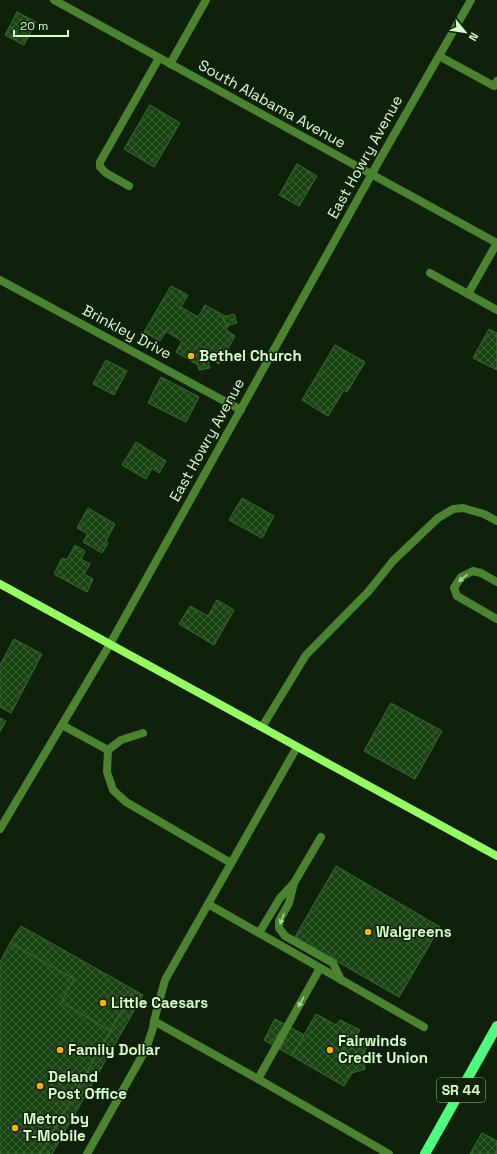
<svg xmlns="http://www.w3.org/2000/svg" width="497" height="1154" viewBox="0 0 497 1154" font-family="'Space Grotesk',sans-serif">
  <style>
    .building { fill: url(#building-cross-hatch); stroke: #317125 }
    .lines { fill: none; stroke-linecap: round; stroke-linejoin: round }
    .service { stroke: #4c8331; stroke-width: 8 }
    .minor { stroke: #4c8331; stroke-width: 8 }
    .tertiary { stroke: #4c8331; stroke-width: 8 }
    .secondary { stroke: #96ff61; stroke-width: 8 }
    .primary { stroke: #51ff7f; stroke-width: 10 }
    .oneway { fill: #a6d494 }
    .poi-dot { fill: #f5b500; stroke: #0f200b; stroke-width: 1.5 }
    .labels { text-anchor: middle; stroke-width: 3; stroke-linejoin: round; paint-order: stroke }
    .shield { fill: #0f200b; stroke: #9bbc91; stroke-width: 1 }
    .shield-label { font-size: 14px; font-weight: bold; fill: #d7ffca }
    .street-label { font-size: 15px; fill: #d7ffca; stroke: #0f200b }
    .poi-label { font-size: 15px; font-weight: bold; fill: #d7ffca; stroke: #0f200b; text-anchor: start }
  </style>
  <defs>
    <pattern id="building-cross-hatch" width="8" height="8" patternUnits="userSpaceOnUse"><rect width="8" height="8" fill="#1c4315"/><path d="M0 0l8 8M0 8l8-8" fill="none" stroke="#3c5f36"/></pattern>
  </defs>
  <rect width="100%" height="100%" fill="#0f200b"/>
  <!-- building -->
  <g class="building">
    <polygon points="17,12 36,22 24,45 5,35"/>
    <polygon points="150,105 180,123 154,167 124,149"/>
    <polygon points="297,164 317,176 299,206 279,195"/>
    <polygon points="171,286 188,295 181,307 198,317 205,305 225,316 223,317 226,326 229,325 226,330 235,336 219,364 210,358 208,361 207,357 197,361 198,365 176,352 182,341 166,331 160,341 144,332"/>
    <polygon points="234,314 237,323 226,326 223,317"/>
    <polygon points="489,329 497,333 497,370 473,358"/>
    <polygon points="335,345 365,362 347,392 344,390 328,416 302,400"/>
    <polygon points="207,357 210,368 199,370 197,361"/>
    <polygon points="106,360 127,371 114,395 93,384"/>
    <polygon points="161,377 199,397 186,422 148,403"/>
    <polygon points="136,442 166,461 159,473 152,468 146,479 122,465"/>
    <polygon points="242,498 274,516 262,538 229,520"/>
    <polygon points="88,508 115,524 106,541 108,543 102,553 83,542 88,534 77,528"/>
    <polygon points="75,545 85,551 81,559 90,564 84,574 93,579 87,592 54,574 62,558 67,560"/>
    <polygon points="217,600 234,610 214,645 179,624 190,606 208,616"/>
    <polygon points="14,639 42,654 11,713 0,707 0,665"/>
    <polygon points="391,703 442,731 415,779 364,751"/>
    <polygon points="0,718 6,721 0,732"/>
    <polygon points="336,866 440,927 399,997 295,937"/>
    <polygon points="21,926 134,990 110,1031 61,1002 74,979 10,943"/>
    <polygon points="10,943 74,979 61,1002 110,1031 40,1154 0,1154 0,962"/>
    <polygon points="134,990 143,995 52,1154 40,1154"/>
    <polygon points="316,1014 336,1025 340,1020 360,1030 356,1037 368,1044 363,1056 365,1069 352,1073 344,1086 292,1056"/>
    <polygon points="275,1019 304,1035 292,1056 264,1040"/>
    <polygon points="482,1133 497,1141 497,1154 470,1154"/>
  </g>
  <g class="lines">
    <!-- service -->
    <g class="service">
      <polyline points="439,56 494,86 497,81"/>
      <polyline points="170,64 206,0"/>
      <polyline points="129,186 106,173 100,167 100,162 159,58"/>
      <polyline points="497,243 468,294 497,310"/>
      <polyline points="430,273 468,294"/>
      <polyline points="497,582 481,573 473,571 461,577 454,588 457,596 497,619"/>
      <polyline points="62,725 108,750"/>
      <polyline points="262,727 306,655 368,592 393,561 438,518 453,509 463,508 484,514 497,521"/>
      <polyline points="143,733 121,740 108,750 107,772 113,790 126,802 231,863"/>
      <polyline points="294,883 289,903 279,921 279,928 285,936 333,963 341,980"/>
      <polyline points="208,904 424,1027"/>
      <polyline points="259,933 280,898 294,883 321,837"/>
      <polyline points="154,1021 258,1079 389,1154"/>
      <polyline points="258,1079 320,968"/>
      <polyline points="87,1154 146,1049 153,1028 154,1021 165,980 297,747"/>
    </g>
    <!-- minor -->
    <polyline class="minor" points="0,280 241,410"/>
    <!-- tertiary -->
    <g class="tertiary">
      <polyline points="54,0 497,243"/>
      <polyline points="0,829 110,644 379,161 471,0"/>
    </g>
    <!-- secondary -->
    <polyline class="secondary" points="0,584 497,856"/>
    <!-- primary -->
    <polyline class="primary" points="425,1154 497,1026"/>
  </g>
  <!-- one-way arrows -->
  <defs><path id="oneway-solid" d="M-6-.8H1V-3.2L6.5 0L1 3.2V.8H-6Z"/></defs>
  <g class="oneway">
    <use href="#oneway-solid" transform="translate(463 578) rotate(140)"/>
    <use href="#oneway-solid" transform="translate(282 919) rotate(110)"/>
    <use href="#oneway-solid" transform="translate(301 1002) rotate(119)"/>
  </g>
  <!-- markers -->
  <g class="poi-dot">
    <circle cx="191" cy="356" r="4"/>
    <circle cx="368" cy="932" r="4"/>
    <circle cx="103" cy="1003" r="4"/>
    <circle cx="60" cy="1050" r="4"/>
    <circle cx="330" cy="1050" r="4"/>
    <circle cx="40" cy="1086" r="4"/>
    <circle cx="15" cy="1128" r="4"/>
  </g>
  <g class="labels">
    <!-- shield labels -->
    <rect class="shield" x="437" y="1078" width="48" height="24" rx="3"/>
    <g class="shield-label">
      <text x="461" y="1095">SR 44</text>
    </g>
    <!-- street labels -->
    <g class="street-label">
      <text transform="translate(272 104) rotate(29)" y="5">South Alabama Avenue</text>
      <text transform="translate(365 157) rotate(-61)" y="5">East Howry Avenue</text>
      <text transform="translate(127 332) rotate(28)" y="5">Brinkley Drive</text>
      <text transform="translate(207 440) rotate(-61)" y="5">East Howry Avenue</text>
    </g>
    <!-- poi labels -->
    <g class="poi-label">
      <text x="199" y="361">Bethel Church</text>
      <text x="376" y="937">Walgreens</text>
      <text x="111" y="1008">Little Caesars</text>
      <text x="338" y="1046">Fairwinds<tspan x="338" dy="17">Credit Union</tspan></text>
      <text x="68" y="1055">Family Dollar</text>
      <text x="48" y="1082">Deland<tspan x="48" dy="17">Post Office</tspan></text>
      <text x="23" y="1124">Metro by<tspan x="23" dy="17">T-Mobile</tspan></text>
    </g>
  </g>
  <!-- north arrow -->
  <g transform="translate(465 32) rotate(120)" stroke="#0f200b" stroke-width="3" paint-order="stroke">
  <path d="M0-3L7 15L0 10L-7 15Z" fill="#d7ffca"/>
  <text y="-6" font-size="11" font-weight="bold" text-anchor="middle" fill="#d7ffca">N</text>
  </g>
  <!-- scale -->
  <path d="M14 30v6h54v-6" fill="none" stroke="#d7ffca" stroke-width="2"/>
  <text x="20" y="30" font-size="12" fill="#d7ffca" stroke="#0f200b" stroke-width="3" paint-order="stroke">20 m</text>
</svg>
